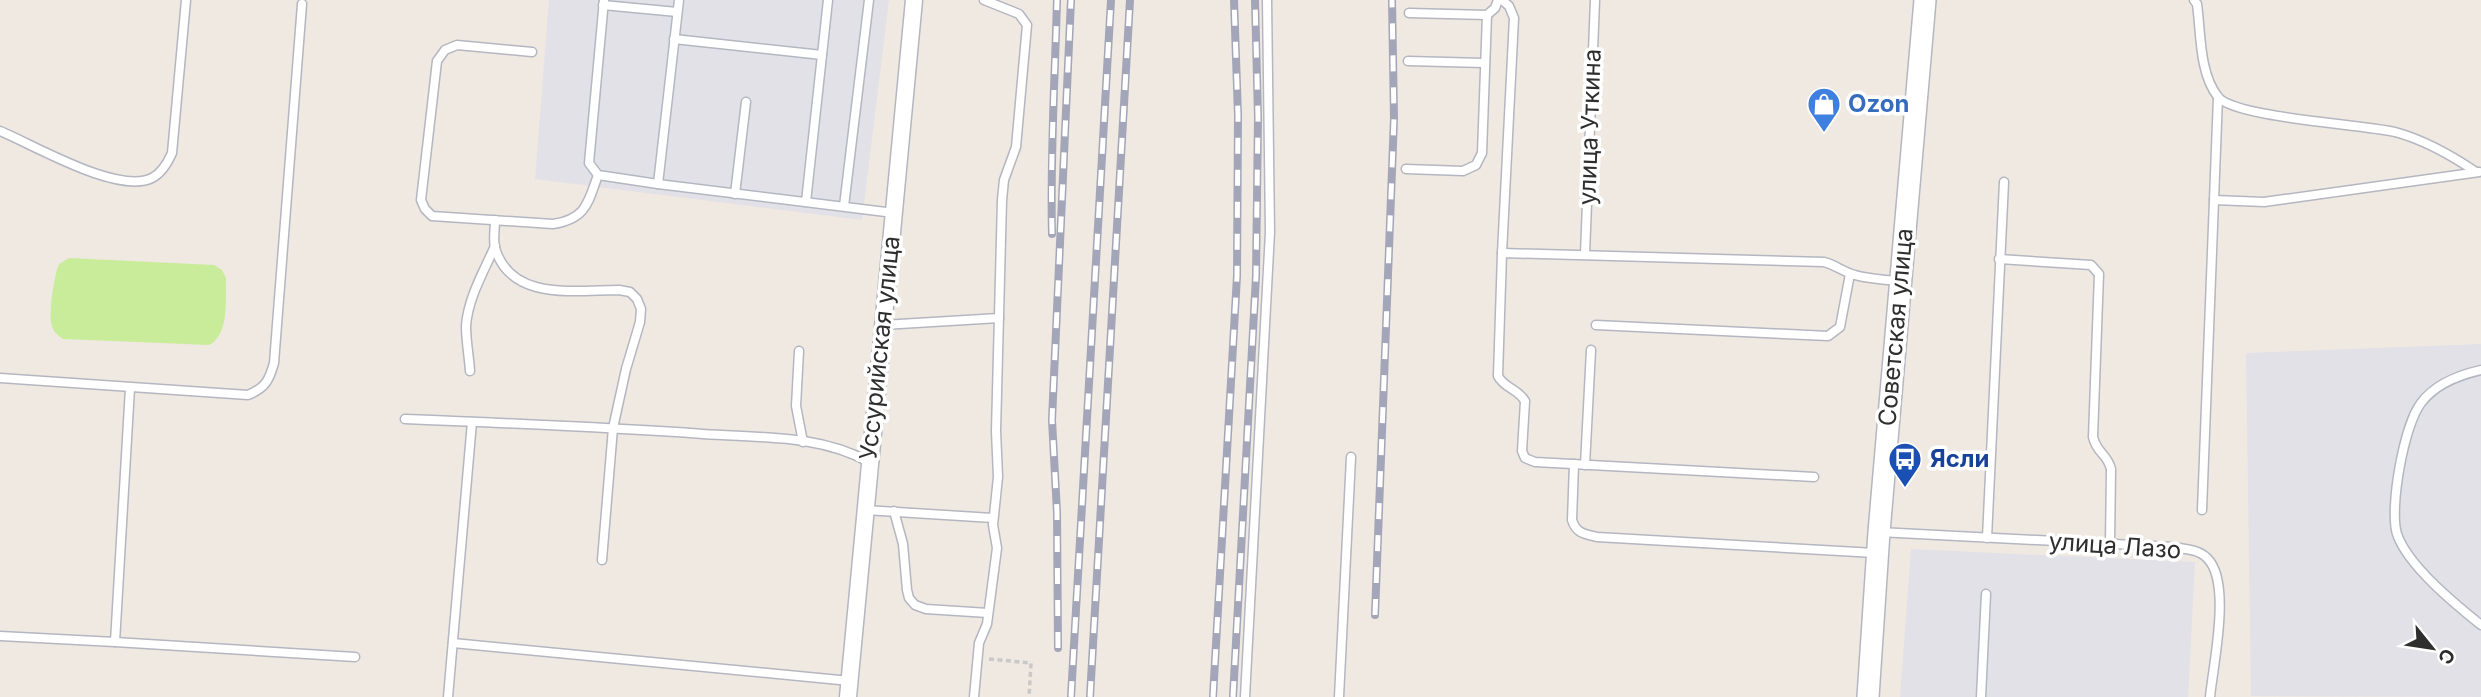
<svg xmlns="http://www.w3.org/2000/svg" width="2481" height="697" viewBox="0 0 2481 697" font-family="Inter,sans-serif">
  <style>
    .industrial { fill: #e3e1e8 }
    .pitch { fill: #c9ec9a }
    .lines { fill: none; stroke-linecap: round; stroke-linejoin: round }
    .service-casing { stroke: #b4b7c1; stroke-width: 11 }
    .minor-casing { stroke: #b4b7c1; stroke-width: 19 }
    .secondary-casing { stroke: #b4b7c1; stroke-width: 24 }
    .path { stroke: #c9c9c9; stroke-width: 3.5; stroke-dasharray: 5 3.5; stroke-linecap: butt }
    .service { stroke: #fff; stroke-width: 8 }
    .minor { stroke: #fff; stroke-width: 16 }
    .secondary { stroke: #fff; stroke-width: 21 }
    .rail-casing { stroke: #a3a6b8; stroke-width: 8 }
    .rail { stroke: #fff; stroke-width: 5; stroke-dasharray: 16; stroke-linecap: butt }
    .labels { text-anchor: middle; stroke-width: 7; stroke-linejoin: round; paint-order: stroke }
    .shop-label { font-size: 24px; font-weight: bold; fill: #366cbe; stroke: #fff; text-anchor: start }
    .street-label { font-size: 24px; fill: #2e2e2e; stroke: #fff }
    .transit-label { font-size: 24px; font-weight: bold; fill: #164399; stroke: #fff; text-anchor: start }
  </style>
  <rect width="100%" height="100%" fill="#efe9e1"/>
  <!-- industrial -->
  <g class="industrial">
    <polygon points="549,0 889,0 862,220 535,179"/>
    <polygon points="2481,344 2481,697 2251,696 2246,353"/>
    <polygon points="1911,549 2195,562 2188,697 1900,697"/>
  </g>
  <!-- pitch -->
  <path class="pitch" d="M69,258L214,265L222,270L226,278C225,299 230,334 209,345L63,339C59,336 53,332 52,326C48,312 54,277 59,264Z"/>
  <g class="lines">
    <defs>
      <g id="service">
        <polyline points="604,0 589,163 598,175 658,184"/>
        <polyline points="679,0 658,184 894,213"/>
        <path d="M2194,0L2197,4C2201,33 2199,73 2218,97C2236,118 2362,124 2395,132C2425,140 2451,155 2476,172"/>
        <polyline points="603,5 677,12"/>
        <polyline points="1409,13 1487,15 1495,8 1498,0"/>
        <polyline points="674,39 822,55"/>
        <path d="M532,52L457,45L445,50L437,61L421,200L425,209L432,216L553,224C586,219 588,203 598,175"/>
        <polyline points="1408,61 1484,63"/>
        <path d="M0,131C34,145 118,195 152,178C162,173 168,162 172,153L186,0"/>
        <polyline points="1406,169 1463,171 1476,165 1482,153 1487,15"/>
        <polyline points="735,194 746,102"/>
        <polyline points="2214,200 2264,202 2479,172"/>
        <polyline points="806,202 828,0"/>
        <polyline points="844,206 869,0"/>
        <path d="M495,220C495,229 493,240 495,248C511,302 576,290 619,290L630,292L637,299L641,309L640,322L626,369L613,428L602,560"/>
        <polyline points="1502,253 1514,18 1509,6 1502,0"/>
        <polyline points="1585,254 1595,0"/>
        <path d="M1999,259L2091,265L2099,274L2093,437C2097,454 2107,453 2111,469L2110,544"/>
        <polyline points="883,325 999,318"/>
        <polyline points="1596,325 1828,336 1840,327 1850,274"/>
        <polyline points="799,351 796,406 803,442"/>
        <path d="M2481,370C2459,375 2435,384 2421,403C2404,425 2389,508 2397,534C2408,566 2455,604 2481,625"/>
        <path d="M470,371C469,356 466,341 466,326C468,298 484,271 495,246"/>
        <path d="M0,378L248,395C265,388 269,381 274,363L302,4"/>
        <path d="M405,419C505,423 604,427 703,434C759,438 819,434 869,462"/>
        <path d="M1574,464L1572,520C1576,533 1584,534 1597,537L1875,553"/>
        <polyline points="1585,465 1591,350"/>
        <path d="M1814,477L1535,462L1525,458L1522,451L1525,401C1518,389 1504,388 1498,376L1502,253L1824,262C1836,265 1843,272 1855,275C1869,279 1885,280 1900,281"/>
        <polyline points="865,510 993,518"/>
        <polyline points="2202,510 2218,97"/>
        <polyline points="894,511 903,544 907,590 909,598 915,605 926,609 988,613"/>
        <path d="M1879,532L2172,547C2184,549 2198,549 2207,558C2232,582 2213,665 2210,697"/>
        <polyline points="1987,538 2004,182"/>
        <polyline points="0,636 115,642 130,388"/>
        <polyline points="115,642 355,657"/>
        <polyline points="453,643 850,681"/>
        <polyline points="448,697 472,422"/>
        <polyline points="974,697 979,643 987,624 997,548 993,525 998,477 996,431 1002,200 1004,180 1016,147 1027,25 1019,14 984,0"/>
        <polyline points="1245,697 1270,232 1267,0"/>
        <polyline points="1339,697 1351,457"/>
        <polyline points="1981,697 1986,594"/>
      </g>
      <polyline id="minor" points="848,697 914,0"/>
      <polyline id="secondary" points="1868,697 1879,532 1925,0"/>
    </defs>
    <!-- service casing -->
    <use href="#service" class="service-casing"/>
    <!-- minor casing -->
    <use href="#minor" class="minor-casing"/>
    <!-- secondary casing -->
    <use href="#secondary" class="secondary-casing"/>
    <!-- path -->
    <polyline class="path" points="989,659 1031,663 1029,697"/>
    <!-- service -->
    <use href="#service" class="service"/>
    <!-- minor -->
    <use href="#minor" class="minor"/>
    <!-- secondary -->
    <use href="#secondary" class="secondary"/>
    <defs>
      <g id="rail">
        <path d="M1052,234C1050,156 1055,78 1057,0"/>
        <polyline points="1375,615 1394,118 1392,0"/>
        <polyline points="1058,648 1057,512 1052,420 1071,0"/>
        <polyline points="1071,697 1111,0"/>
        <polyline points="1090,697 1130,0"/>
        <polyline points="1213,697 1237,276 1238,115 1234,0"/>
        <polyline points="1233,697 1256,276 1258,117 1255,0"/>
      </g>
    </defs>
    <!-- rail casing -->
    <use href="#rail" class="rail-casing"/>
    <!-- rail -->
    <use href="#rail" class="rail"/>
  </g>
  <!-- icons -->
  <defs>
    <symbol id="shop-pin" viewBox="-11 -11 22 30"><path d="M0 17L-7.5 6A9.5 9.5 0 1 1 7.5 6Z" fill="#3f7fe0" stroke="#fff"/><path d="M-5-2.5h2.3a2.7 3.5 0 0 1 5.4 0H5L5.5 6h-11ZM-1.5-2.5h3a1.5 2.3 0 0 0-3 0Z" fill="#fff"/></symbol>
    <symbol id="bus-pin" viewBox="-11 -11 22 30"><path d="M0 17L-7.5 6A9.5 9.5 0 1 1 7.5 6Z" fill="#1a4fb4" stroke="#fff"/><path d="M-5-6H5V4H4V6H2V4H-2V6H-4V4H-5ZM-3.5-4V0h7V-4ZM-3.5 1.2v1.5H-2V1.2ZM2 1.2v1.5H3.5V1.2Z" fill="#fff"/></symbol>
  </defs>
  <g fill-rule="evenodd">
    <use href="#shop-pin" x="1805" y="85" width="38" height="52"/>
    <use href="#bus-pin" x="1886" y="440" width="38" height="52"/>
  </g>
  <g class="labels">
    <!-- shop labels -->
    <g class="shop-label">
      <text x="1848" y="112">Ozon</text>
    </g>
    <!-- street labels -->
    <g class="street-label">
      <text transform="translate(1590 127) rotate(-88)" y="8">улица Уткина</text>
      <text transform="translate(1896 327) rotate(-85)" y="8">Советская улица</text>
      <text transform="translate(880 348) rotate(-84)" y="8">Уссурийская улица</text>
      <text transform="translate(2115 546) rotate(4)" y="8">улица Лазо</text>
    </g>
    <!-- transit labels -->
    <g class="transit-label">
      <text x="1930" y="467">Ясли</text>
    </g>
  </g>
  <!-- north arrow -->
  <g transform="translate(2432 648) rotate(120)" stroke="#ffffff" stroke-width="5" paint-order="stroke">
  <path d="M0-5L12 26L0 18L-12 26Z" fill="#2e2e2e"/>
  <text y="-10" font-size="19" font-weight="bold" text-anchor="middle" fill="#2e2e2e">С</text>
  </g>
</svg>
